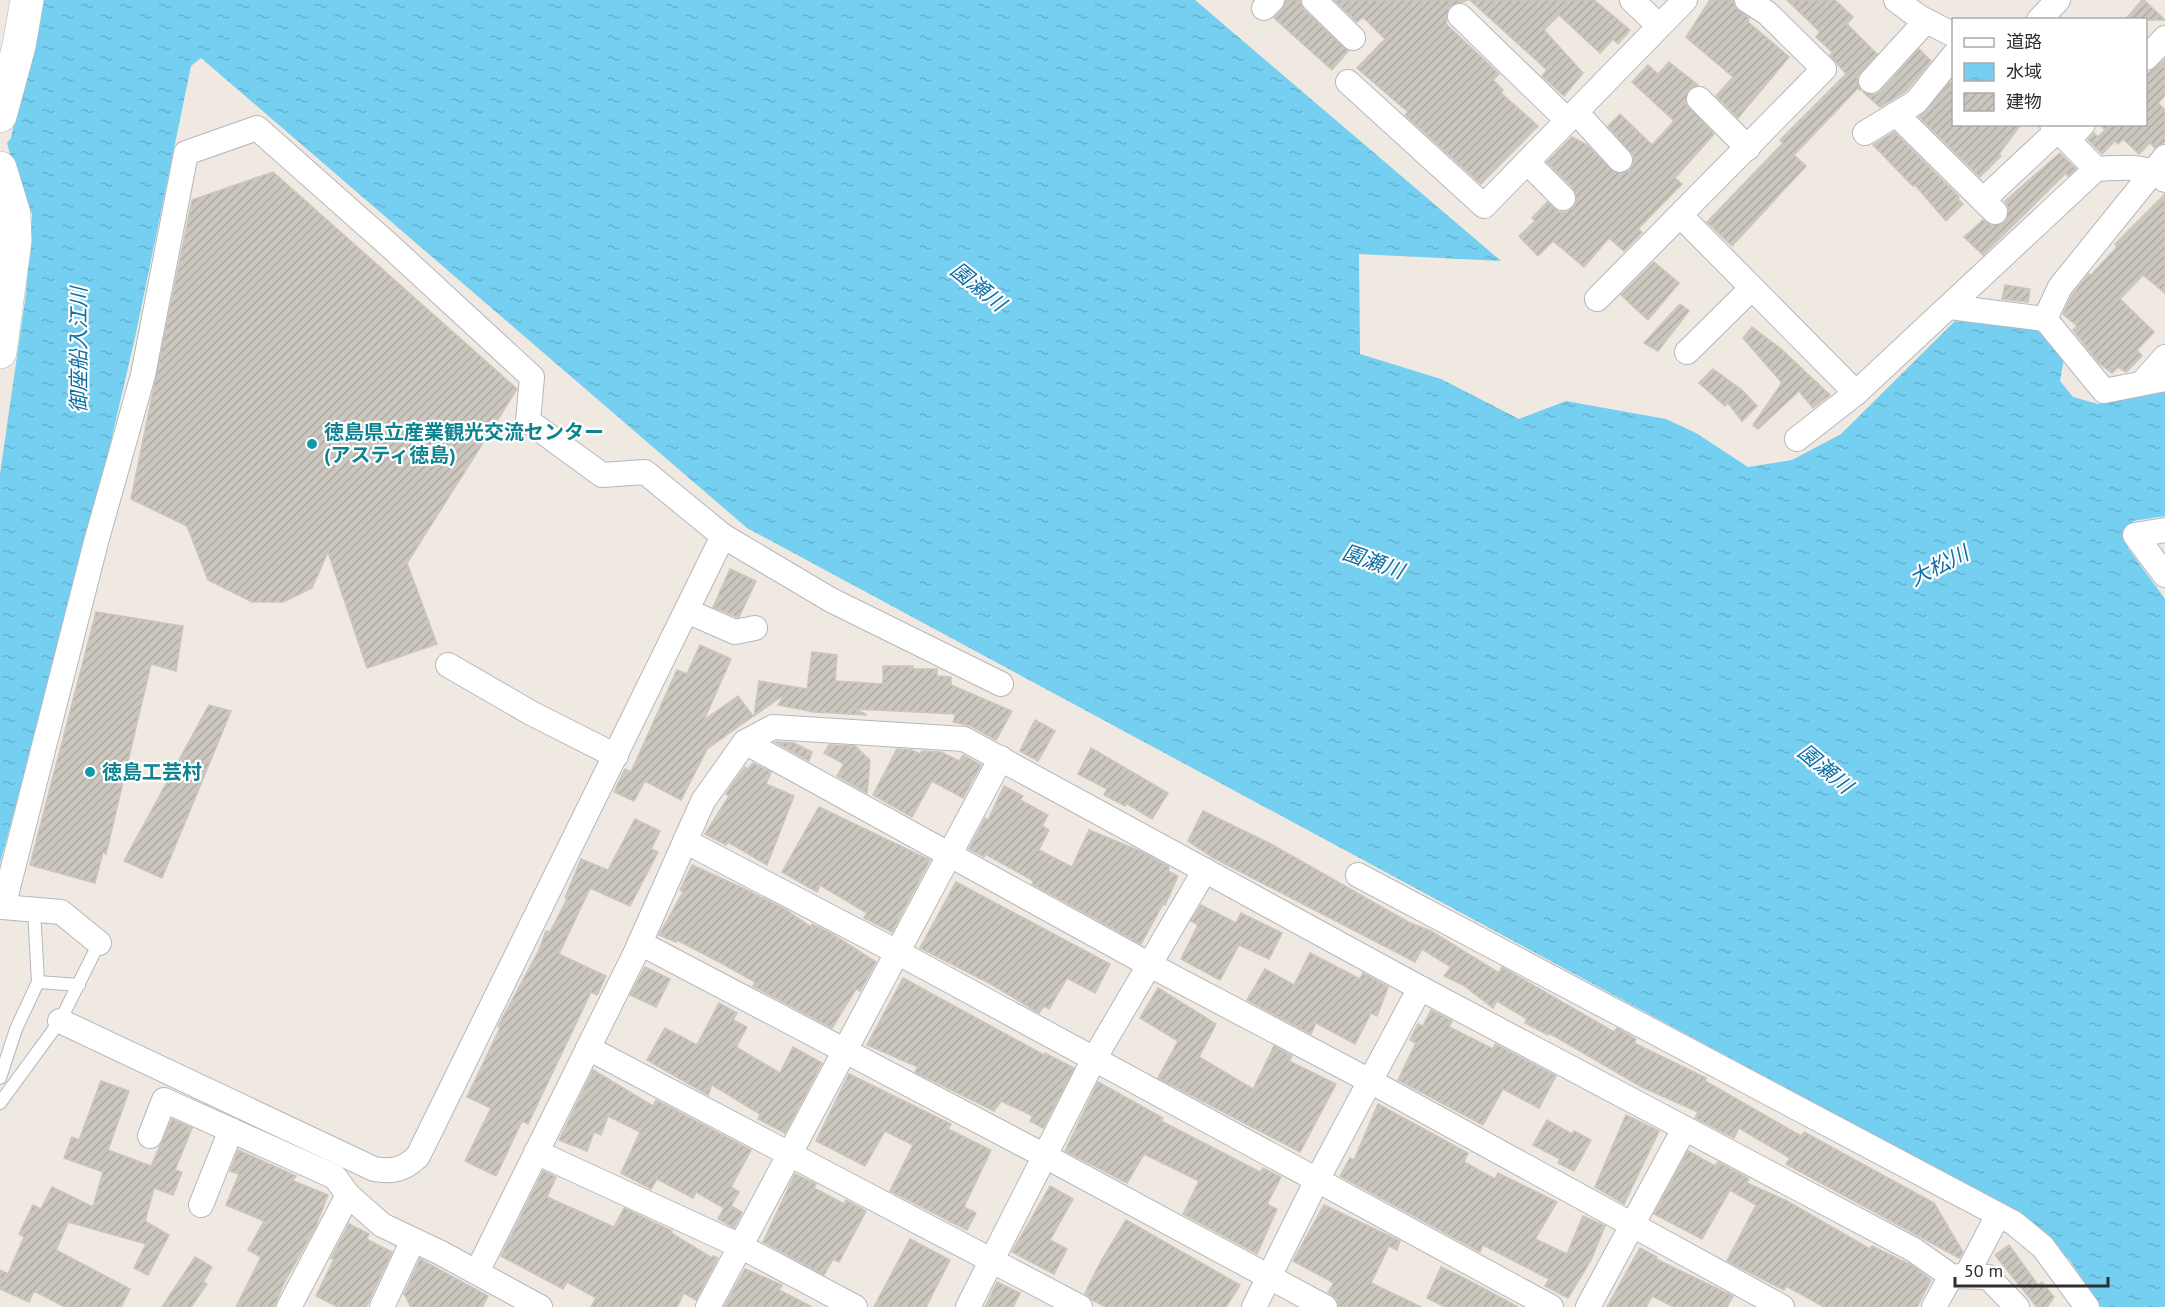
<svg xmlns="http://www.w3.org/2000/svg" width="2165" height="1307" viewBox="0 0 2165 1307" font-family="'PT Sans','Noto Sans JP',sans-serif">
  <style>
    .water { fill: url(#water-ripples) }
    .building { fill: url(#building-hatch); stroke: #cbc5ba; stroke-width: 1.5 }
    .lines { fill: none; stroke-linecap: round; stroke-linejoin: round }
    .lane-casing { stroke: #b4b7c1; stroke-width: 14 }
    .street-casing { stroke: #b4b7c1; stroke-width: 26 }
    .secondary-casing { stroke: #b4b7c1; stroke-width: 34 }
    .lane { stroke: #fff; stroke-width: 12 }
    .street { stroke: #fff; stroke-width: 24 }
    .secondary { stroke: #fff; stroke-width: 33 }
    .culture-dot { fill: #0f9aa8; stroke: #fff; stroke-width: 2 }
    .labels { text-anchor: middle; stroke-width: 4.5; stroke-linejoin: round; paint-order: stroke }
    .culture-label { font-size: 20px; font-weight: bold; fill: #0d838f; stroke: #fff; text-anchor: start }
    .water-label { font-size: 21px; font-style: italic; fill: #0d6fa3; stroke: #fff }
  </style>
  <defs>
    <pattern id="water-ripples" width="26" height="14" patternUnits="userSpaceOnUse" patternTransform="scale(1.5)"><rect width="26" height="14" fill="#75cff0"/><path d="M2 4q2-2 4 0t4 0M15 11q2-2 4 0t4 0" fill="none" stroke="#66b2ce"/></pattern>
    <pattern id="building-hatch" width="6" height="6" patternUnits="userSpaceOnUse" patternTransform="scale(1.5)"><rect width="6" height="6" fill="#cbc7bf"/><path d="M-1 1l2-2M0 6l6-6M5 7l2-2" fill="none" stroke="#afaba4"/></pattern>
  </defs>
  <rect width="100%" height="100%" fill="#efe9e1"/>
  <!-- water -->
  <polygon class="water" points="40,0 1195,0 1501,261 1359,254 1360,354 1441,379 1519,419 1566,401 1666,419 1696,433 1748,467 1792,460 1841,434 1955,321 2037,330 2064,358 2060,381 2073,397 2098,404 2165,391 2165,516 2133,521 2128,548 2165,599 2165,1307 2101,1307 2069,1259 1994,1200 747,528 201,58 191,66 136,333 86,549 0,863 0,474 26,294 32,214 17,180 7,143 11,138"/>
  <!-- building -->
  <g class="building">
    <polygon points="1286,0 1300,0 1304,10 1348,51 1332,70 1274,18 1282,10"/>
    <polygon points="1334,0 1468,0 1449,7 1446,24 1499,74 1493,80 1503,90 1501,93 1538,126 1481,184 1405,115 1408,112 1357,68 1385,39 1363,17 1357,22"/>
    <polygon points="1470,0 1594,0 1630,30 1618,44 1613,39 1600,53 1559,15 1544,30 1583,73 1564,96 1542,76 1547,70"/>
    <polygon points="1710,0 1733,0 1735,7 1749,18 1748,22 1789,57 1738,118 1716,96 1733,77 1686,37"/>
    <polygon points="1787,0 1835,0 1853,17 1847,24 1877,54 1857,77 1860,90 1858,88 1794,155 1806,166 1732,246 1707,222 1783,143 1780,140 1846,74 1830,55 1833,53 1816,37 1820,32"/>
    <polygon points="2142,0 2144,0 2165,20 2125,20"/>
    <polygon points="1919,49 1931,61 1906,91 1880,107 1863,92 1875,95 1881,91"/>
    <polygon points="2165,59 2165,95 2158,103 2165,110 2165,142 2155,148 2150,143 2139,154 2123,139 2118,144 2115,141 2102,154 2088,140 2094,133 2098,137 2105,130 2100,124 2145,124 2145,76"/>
    <polygon points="1669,62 1698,85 1689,89 1685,103 1714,134 1675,178 1682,184 1638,229 1642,232 1624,251 1609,238 1584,267 1553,241 1538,256 1519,236 1535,221 1532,218 1547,202 1559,212 1566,212 1573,208 1577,201 1573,188 1547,162 1572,137 1587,145 1615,173 1629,171 1633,165 1634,156 1608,126 1620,114 1652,145 1674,121 1632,82 1648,65 1658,74"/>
    <polygon points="1950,82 1953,86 1953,124 2021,124 1999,154 2001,156 1980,177 1919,117"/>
    <polygon points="1894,132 1959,197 1958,199 1963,204 1946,221 1915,185 1913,186 1873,145"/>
    <polygon points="2060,153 2076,169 2068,176 2066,173 1983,255 1964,237 1983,220 1992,226 2005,222 2009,209 2005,201"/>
    <polygon points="273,172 517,389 407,563 437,644 367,668 328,552 312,588 283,602 252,602 208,580 187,526 131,499 192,200"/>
    <polygon points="2165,194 2165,293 2143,275 2120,299 2154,332 2137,350 2142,356 2126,372 2118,367 2112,373 2099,363 2073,330 2077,326 2063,314 2072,295 2089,274 2090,276 2117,247 2115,244"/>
    <polygon points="1654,262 1679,283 1648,320 1621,295"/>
    <polygon points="2005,285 2030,289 2028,302 2002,299"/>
    <polygon points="1680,304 1689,311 1658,351 1644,343"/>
    <polygon points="1752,327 1781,349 1830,395 1813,408 1799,391 1758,429 1753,425 1782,383 1743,338"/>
    <polygon points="1713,369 1742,390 1757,406 1742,421 1728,403 1725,406 1699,383"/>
    <polygon points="730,569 756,581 739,617 737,617 713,607"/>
    <polygon points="96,612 183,626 176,671 151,664 106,854 103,852 95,883 30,865"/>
    <polygon points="700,645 731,659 704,720 738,696 753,716 707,749 681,800 645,781 634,801 614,792 625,769 631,772 677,670 687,674"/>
    <polygon points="812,652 837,655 835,681 883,684 883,666 913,666 913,669 937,669 937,676 951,677 951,685 1012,711 996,740 971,726 953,722 956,714 855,709 867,715 814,712 778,705 785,694 754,716 759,681 807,689"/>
    <polygon points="209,705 231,711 162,878 124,861"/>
    <polygon points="1035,720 1055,731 1038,761 1020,751"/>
    <polygon points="775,742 794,743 812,752 809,761"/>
    <polygon points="829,745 855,746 870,760 867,793 837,776 844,764 824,753"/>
    <polygon points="1091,748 1168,793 1152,819 1126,803 1125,806 1104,795 1107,789 1078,774"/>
    <polygon points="897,749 912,750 920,754 922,751 941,752 959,761 963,755 981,765 963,798 932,781 912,817 873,795"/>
    <polygon points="753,763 771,772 766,784 794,796 767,865 728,842 726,845 705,834 729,796 726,794 731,786 745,767 748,769"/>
    <polygon points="1004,786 1023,796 1020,800 1048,815 1042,826 1049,830 1039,850 1072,867 1089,830 1140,851 1169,867 1168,871 1178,876 1165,905 1163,904 1141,944 1032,884 1034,881 985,854 984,857 969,849 985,818 988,820"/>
    <polygon points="819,807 930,860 892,932 864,918 867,913 820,885 817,892 782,872"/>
    <polygon points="1203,811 1271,844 1408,922 1431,931 1499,973 1502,967 1614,1032 1617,1028 1636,1039 1634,1043 1706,1078 1705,1081 1801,1136 1804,1132 1934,1203 1963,1252 1959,1258 1786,1164 1790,1158 1739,1128 1734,1138 1695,1118 1698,1112 1642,1087 1549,1033 1548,1035 1525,1023 1527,1019 1497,1001 1493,1008 1463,985 1444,976 1451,967 1422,949 1415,962 1212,857 1188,841"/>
    <polygon points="635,819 660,831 651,849 658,852 630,906 590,888 559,954 606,976 597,995 591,992 528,1124 522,1121 496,1176 465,1161 491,1108 467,1097 500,1028 498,1026 539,950 546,931 550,932 567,899 565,898 581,859 608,870"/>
    <polygon points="692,865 745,889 786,910 811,927 812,924 832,934 876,962 860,991 856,989 832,1028 753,986 755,982 721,963 677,940 676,942 659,935 683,892 680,890"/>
    <polygon points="956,882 1110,964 1095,993 1067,978 1049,1009 1044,1006 1039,1013 991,984 920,948"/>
    <polygon points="1201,905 1236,923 1241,913 1282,933 1269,959 1239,945 1220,980 1181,959 1198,925 1191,921"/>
    <polygon points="1310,953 1360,979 1363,973 1388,987 1377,1016 1371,1013 1355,1044 1316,1023 1311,1034 1247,1000 1265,969 1294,985"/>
    <polygon points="645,967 670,979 656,1007 630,995"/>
    <polygon points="903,978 1044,1055 1045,1053 1074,1068 1043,1128 1030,1121 1033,1116 1001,1101 994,1111 915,1072 918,1067 867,1045"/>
    <polygon points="1158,988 1216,1024 1199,1057 1253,1089 1274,1046 1292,1056 1289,1061 1336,1084 1300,1152 1158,1078 1178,1041 1140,1018"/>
    <polygon points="719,1003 737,1013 733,1020 747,1027 736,1047 780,1073 793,1047 822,1063 785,1133 758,1119 760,1114 712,1085 708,1095 647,1060 665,1028 697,1045"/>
    <polygon points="1431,1010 1452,1021 1449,1027 1493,1049 1495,1044 1556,1076 1539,1108 1503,1089 1483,1125 1398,1080 1416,1043 1410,1040 1418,1024 1423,1026"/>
    <polygon points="593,1070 653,1106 656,1100 751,1150 731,1187 739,1192 731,1206 742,1212 734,1228 718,1219 724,1208 696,1192 693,1198 657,1179 651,1189 621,1173 640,1132 608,1116 601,1135 594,1132 587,1151 559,1140"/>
    <polygon points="849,1074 951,1124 948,1129 991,1150 964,1207 976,1213 967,1230 890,1191 913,1145 885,1131 865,1166 816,1141"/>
    <polygon points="101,1081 129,1091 108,1150 151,1166 172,1119 192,1128 175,1170 182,1172 173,1195 154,1188 145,1221 169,1235 148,1275 134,1268 146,1244 68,1222 56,1250 130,1289 121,1307 65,1307 34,1291 29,1302 0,1289 0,1270 8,1274 24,1237 19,1234 33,1205 41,1209 52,1187 93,1207 103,1172 64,1158 72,1137 79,1140"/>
    <polygon points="1098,1082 1163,1118 1161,1121 1260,1172 1263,1168 1281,1177 1267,1204 1277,1209 1257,1254 1183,1214 1199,1181 1144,1154 1127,1183 1065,1151"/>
    <polygon points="1378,1104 1468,1153 1464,1162 1495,1179 1498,1173 1557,1202 1535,1239 1567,1254 1583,1216 1605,1226 1591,1260 1568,1298 1545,1286 1549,1279 1483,1245 1480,1252 1340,1176 1350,1158 1354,1160"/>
    <polygon points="1626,1115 1659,1131 1624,1204 1595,1187"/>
    <polygon points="1547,1120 1572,1134 1574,1131 1591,1140 1574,1171 1558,1163 1560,1159 1533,1145"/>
    <polygon points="238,1150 296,1176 293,1181 328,1195 315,1228 284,1283 274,1307 236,1307 261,1257 248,1250 264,1221 226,1205 239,1174 230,1171"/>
    <polygon points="1688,1151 1715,1166 1718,1162 1749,1179 1747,1183 1787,1201 1870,1249 1872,1246 1913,1266 1931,1280 1917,1307 1824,1307 1786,1286 1784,1290 1727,1261 1756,1205 1730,1190 1702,1239 1654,1214"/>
    <polygon points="543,1171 556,1177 547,1197 614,1227 624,1208 672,1231 671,1233 712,1258 713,1256 718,1258 696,1300 684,1293 677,1307 591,1307 596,1298 567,1282 563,1289 501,1256"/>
    <polygon points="795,1174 816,1184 814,1188 844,1204 846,1200 866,1211 839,1262 833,1259 824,1275 763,1242"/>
    <polygon points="1050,1186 1073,1199 1050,1240 1067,1249 1054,1274 1012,1252"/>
    <polygon points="1324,1205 1400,1241 1397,1250 1389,1246 1371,1283 1421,1307 1339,1307 1337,1299 1328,1292 1334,1283 1293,1261"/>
    <polygon points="1126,1220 1240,1285 1226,1307 1106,1307 1092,1300 1085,1293 1101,1261"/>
    <polygon points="349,1224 369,1234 366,1239 392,1252 366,1307 338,1307 316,1296 334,1259 331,1258"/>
    <polygon points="910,1239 950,1260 926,1307 874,1307"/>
    <polygon points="2009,1245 2038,1285 2042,1282 2054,1297 2047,1307 2037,1307 1995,1255"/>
    <polygon points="1640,1248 1657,1257 1656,1259 1733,1296 1727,1307 1674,1307 1652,1296 1646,1307 1607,1307"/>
    <polygon points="195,1257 212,1267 203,1282 207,1284 191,1307 162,1307"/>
    <polygon points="420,1259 488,1296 482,1307 411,1307 404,1294"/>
    <polygon points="1441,1267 1464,1278 1518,1307 1445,1307 1427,1298"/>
    <polygon points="745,1269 782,1285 779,1290 812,1307 724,1307"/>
    <polygon points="997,1282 1020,1293 1013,1307 985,1307"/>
  </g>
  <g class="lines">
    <defs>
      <g id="lane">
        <polyline points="38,982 79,985"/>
        <polyline points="0,1078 16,1029 38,982 34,910"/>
        <polyline points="0,1103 60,1021 99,943"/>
      </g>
      <g id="street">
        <polyline points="1314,0 1353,38"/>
        <polyline points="1632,0 1659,26"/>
        <polyline points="1896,0 1919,17 1954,35"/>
        <polyline points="1264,8 1272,0"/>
        <polyline points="1460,16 1567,120"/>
        <polyline points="2039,20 2058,0"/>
        <polyline points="2146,58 2165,38"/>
        <polyline points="1871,81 1926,21"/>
        <polyline points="1348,82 1484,206 1685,0"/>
        <polyline points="1699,99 1748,148"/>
        <polyline points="1576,112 1620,160"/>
        <polyline points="1896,114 1995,212"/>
        <path d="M2052,124L2096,169C2121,168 2145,163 2165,180"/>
        <polyline points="1865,133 1916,102 1954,55"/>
        <polyline points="2068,140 2083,124"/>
        <polyline points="1527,162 1563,198"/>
        <polyline points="1983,200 2058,130"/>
        <polyline points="1681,216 1856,393"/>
        <polyline points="1597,299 1824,69 1767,13 1747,0"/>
        <polyline points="1950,307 2045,319 2060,287 2165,157"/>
        <polyline points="2045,319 2104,391 2165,379"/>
        <polyline points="1687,352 1752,288"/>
        <polyline points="2142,383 2165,357"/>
        <polyline points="1797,439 1856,393 2096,169"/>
        <polyline points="2165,530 2135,535 2165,575"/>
        <polyline points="687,611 735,632 755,628"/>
        <polyline points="448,665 531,713 616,756"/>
        <polyline points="745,742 1148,964 1370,1081 1782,1307"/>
        <polyline points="685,841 897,952 1551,1307"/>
        <polyline points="1358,875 2014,1223 2043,1247 2087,1307"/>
        <polyline points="99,943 61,912 3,907 96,542 143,375 186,153 257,128 390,246 532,377 528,421 602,475 645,472 723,536 831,600 1001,684"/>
        <polyline points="640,943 1045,1156 1325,1307"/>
        <path d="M60,1021L374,1169C393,1172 404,1170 418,1156L723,536"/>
        <polyline points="588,1048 1080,1307"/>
        <polyline points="150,1136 164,1100 335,1177 348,1195"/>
        <polyline points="536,1152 740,1246 855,1307"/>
        <polyline points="201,1205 231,1130"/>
        <polyline points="477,1272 635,954 703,801 745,742 773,727 964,739 1420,988 1914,1250 1951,1276 1988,1277 2017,1307"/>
        <polyline points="1966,1276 1998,1215"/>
        <polyline points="289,1307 348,1195 382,1225 441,1253 540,1307"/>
        <polyline points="382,1307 413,1240"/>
        <polyline points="708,1307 1001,758"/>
        <polyline points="968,1307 1094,1059 1205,870"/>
        <polyline points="1254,1307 1317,1180 1420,988"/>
        <polyline points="1588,1307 1684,1129"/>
        <polyline points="1934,1307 1951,1276"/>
      </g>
      <g id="secondary">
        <polyline points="0,116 19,46 27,0"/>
        <polyline points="0,168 14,214 15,241 0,352"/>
      </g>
    </defs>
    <!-- lane casing -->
    <use href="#lane" class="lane-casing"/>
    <!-- street casing -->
    <use href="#street" class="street-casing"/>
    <!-- secondary casing -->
    <use href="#secondary" class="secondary-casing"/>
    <!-- lane -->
    <use href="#lane" class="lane"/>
    <!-- street -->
    <use href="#street" class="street"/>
    <!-- secondary -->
    <use href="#secondary" class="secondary"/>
  </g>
  <!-- markers -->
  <g class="culture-dot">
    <circle cx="312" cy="444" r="6"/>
    <circle cx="90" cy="772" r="6"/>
  </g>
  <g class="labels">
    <!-- culture labels -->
    <g class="culture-label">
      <text x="324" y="439">徳島県立産業観光交流センター<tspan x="324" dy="23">(アスティ徳島)</tspan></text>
      <text x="102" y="779">徳島工芸村</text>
    </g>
    <!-- water labels -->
    <g class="water-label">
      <text transform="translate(978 287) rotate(39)" y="7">園瀬川</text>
      <text transform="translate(79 350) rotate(-90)" y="7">御座船入江川</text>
      <text transform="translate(1373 562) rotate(19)" y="7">園瀬川</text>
      <text transform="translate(1939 566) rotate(-27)" y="7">大松川</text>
      <text transform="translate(1825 769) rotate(40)" y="7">園瀬川</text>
    </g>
  </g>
  <!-- legend -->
  <rect x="1952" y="18" width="195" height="108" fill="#ffffff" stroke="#ababab" stroke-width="1.5"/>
  <rect x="1964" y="38" width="30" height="9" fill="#ffffff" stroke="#ababab" stroke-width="1.5"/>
  <text x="2006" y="48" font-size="18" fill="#2e2e2e">道路</text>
  <rect x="1964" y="63" width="30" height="18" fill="url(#water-ripples)" stroke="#ababab" stroke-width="1.5"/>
  <text x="2006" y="78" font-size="18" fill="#2e2e2e">水域</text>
  <rect x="1964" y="93" width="30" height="18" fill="url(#building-hatch)" stroke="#ababab" stroke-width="1.5"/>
  <text x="2006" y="108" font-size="18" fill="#2e2e2e">建物</text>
  <!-- scale -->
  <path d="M1955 1277v9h153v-9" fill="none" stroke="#2e2e2e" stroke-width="3"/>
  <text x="1964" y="1277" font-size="18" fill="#2e2e2e" stroke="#ffffff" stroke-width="4.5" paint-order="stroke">50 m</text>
</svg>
